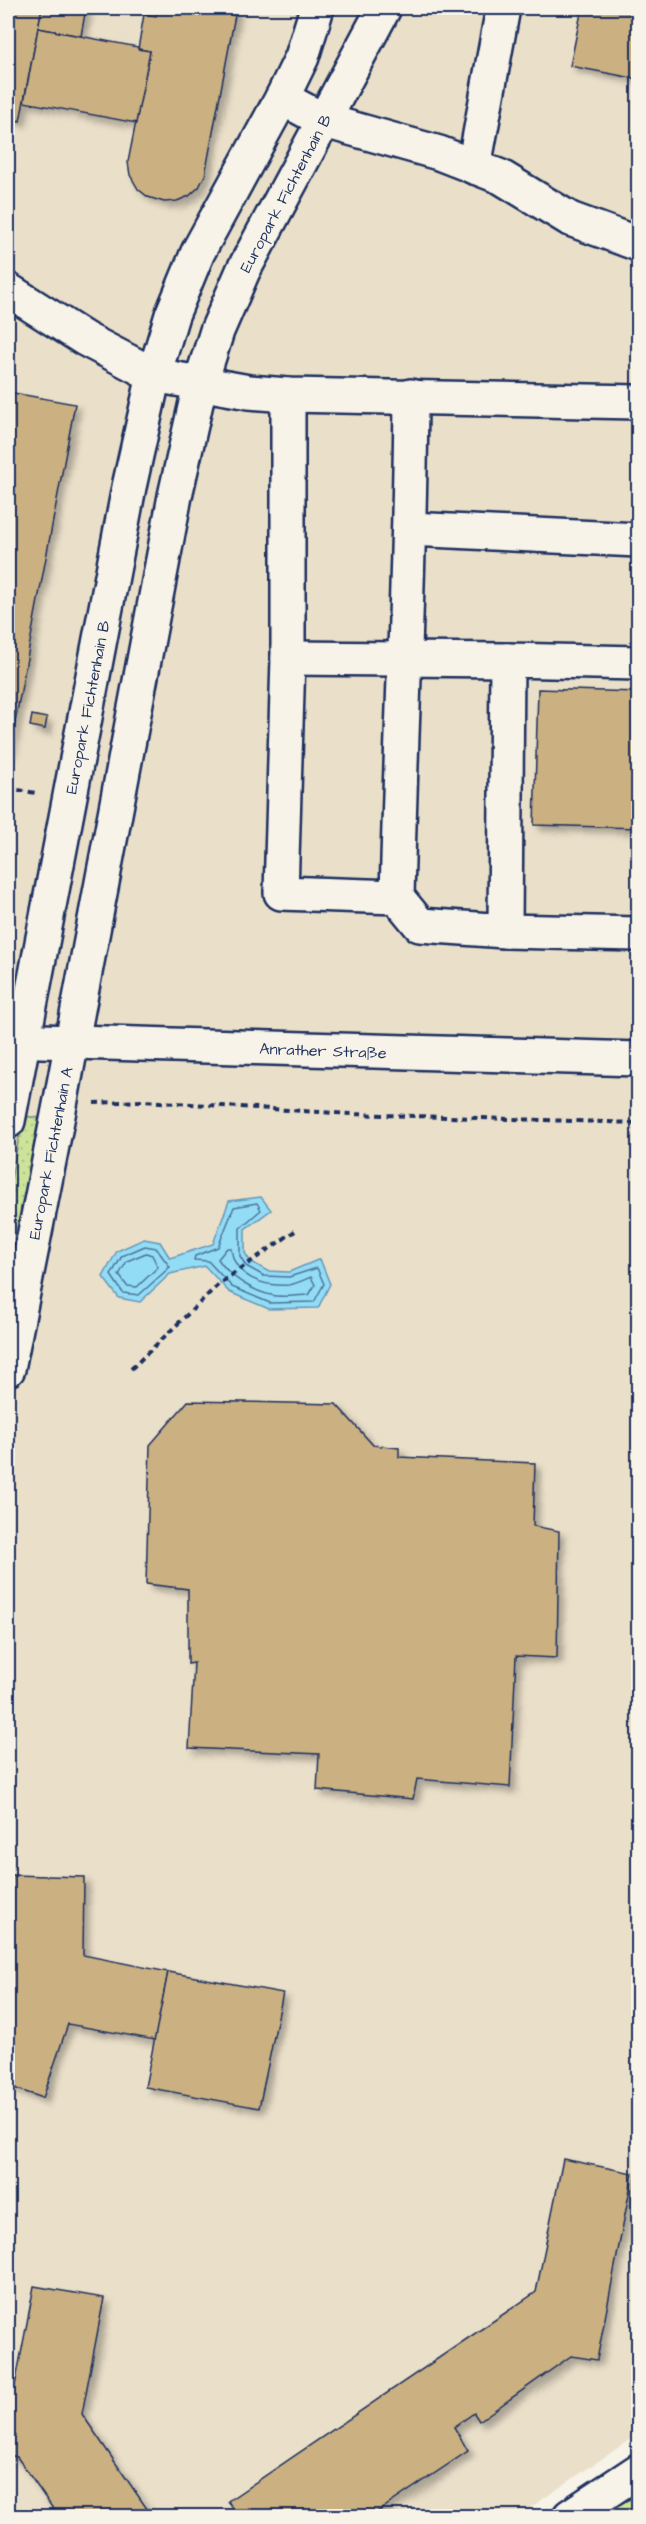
<svg xmlns="http://www.w3.org/2000/svg" width="646" height="2524" viewBox="0 0 646 2524" font-family="'Architects Daughter',sans-serif">
  <style>
    .built { fill: #eadfc9 }
    .grass { fill: url(#grass-dots); stroke: #74897c; stroke-width: 1.5 }
    .water { fill: #93dcf5; stroke: #6397b9; stroke-width: 1.5 }
    .lines { fill: none; stroke-linecap: round; stroke-linejoin: round }
    .shore { stroke: #4b749a; stroke-width: 1.5 }
    .building { fill: #cbb081; stroke: #1b2f5e; stroke-width: 1.5; filter: url(#shadow) }
    .minor-casing { stroke: #1b2f5e; stroke-width: 38 }
    .major-casing { stroke: #1b2f5e; stroke-width: 38 }
    .path { stroke: #1b2f5e; stroke-width: 4; stroke-dasharray: 6 4.5; stroke-linecap: butt }
    .minor { stroke: #f7f3e8; stroke-width: 33 }
    .major { stroke: #f7f3e8; stroke-width: 33 }
    .labels { text-anchor: middle; stroke-width: 4.5; stroke-linejoin: round; paint-order: stroke }
    .street-label { font-size: 16px; fill: #1b2f5e; stroke: #f7f3e8 }
  </style>
  <defs>
    <pattern id="grass-dots" width="8" height="8" patternUnits="userSpaceOnUse" patternTransform="scale(1.5)"><rect width="8" height="8" fill="#cce399"/><path d="M2 2h.1M6 6h.1" fill="none" stroke="#afc386" stroke-width="1.8" stroke-linecap="round"/></pattern>
    <filter id="shadow"><feDropShadow dx="5.5" dy="5.5" stdDeviation="3" flood-color="#0004"/></filter>
  </defs>
  <rect width="100%" height="100%" fill="#f7f3e8"/>
  <filter id="ink" filterUnits="userSpaceOnUse"><feTurbulence type="fractalNoise" baseFrequency=".0167" numOctaves="2"/><feDisplacementMap in="SourceGraphic" scale="12" xChannelSelector="R" yChannelSelector="G"/><feConvolveMatrix kernelMatrix="1 2 1 2 8 2 1 2 1" color-interpolation-filters="sRGB"/></filter>
  <g filter="url(#ink)">
    <!-- built -->
    <polygon class="built" points="8,8 638,8 638,2434 518,2516 8,2516"/>
    <!-- grass -->
    <g class="grass">
      <polygon points="23,1116 39,1118 8,1283 8,1195"/>
      <polygon points="638,2494 638,2516 605,2516"/>
    </g>
    <!-- water -->
    <polygon class="water" points="261,1197 271,1210 245,1229 245,1253 250,1261 267,1271 289,1272 320,1259 330,1284 318,1308 269,1309 229,1292 205,1266 170,1274 140,1302 119,1298 103,1277 117,1251 144,1239 160,1242 170,1258 213,1244 229,1201"/>
    <g class="lines">
      <!-- shore -->
      <g class="shore">
        <polygon points="257,1203 261,1210 240,1228 240,1256 246,1266 264,1276 289,1277 317,1268 324,1284 314,1302 270,1303 232,1287 208,1261 194,1260 195,1256 218,1247 234,1207"/>
        <polygon points="145,1246 156,1248 170,1267 139,1295 123,1293 111,1275 122,1256"/>
        <path d="M227,1248H231C234,1277 263,1287 289,1285C296,1284 304,1280 311,1277L315,1285L309,1295C297,1295 282,1298 271,1295C250,1290 230,1277 218,1259Z"/>
        <polygon points="146,1253 152,1255 158,1267 137,1287 127,1286 119,1275 127,1261"/>
      </g>
    </g>
    <!-- building -->
    <g class="building">
      <polygon points="8,8 42,8 20,121 8,118"/>
      <polygon points="42,8 86,8 81,36 38,28"/>
      <polygon points="158,8 197,8 235,15 205,175 199,187 189,196 177,201 164,202 148,197 138,189 130,175 128,162 150,51 138,49 144,14 156,16"/>
      <polygon points="197,8 236,8 235,15"/>
      <polygon points="582,8 638,8 638,79 570,66"/>
      <polygon points="38,28 138,47 138,49 150,51 136,123 24,102"/>
      <polygon points="8,392 75,404 9,754 8,753"/>
      <polygon points="538,689 638,692 638,828 534,825"/>
      <polygon points="32,715 47,718 45,729 30,726"/>
      <polygon points="188,1401 336,1404 373,1445 399,1448 399,1457 535,1463 533,1526 559,1531 557,1658 516,1656 510,1787 417,1779 413,1799 317,1790 319,1754 189,1748 194,1663 188,1664 188,1589 146,1584 150,1445"/>
      <polygon points="12,1875 84,1877 83,1955 168,1972 155,2040 68,2024 43,2098 8,2086 8,1955"/>
      <polygon points="168,1972 283,1993 259,2108 145,2087"/>
      <polygon points="563,2159 633,2173 597,2360 571,2356 479,2421 474,2413 454,2427 468,2451 371,2516 237,2516 228,2501 536,2292"/>
      <polygon points="34,2286 104,2298 82,2414 152,2516 58,2516 17,2457 8,2455 8,2404 12,2401"/>
    </g>
    <g class="lines">
      <defs>
        <g id="minor">
          <polyline points="282,98 325,121 439,153 501,177 570,219 638,244"/>
          <polyline points="474,167 503,8"/>
          <polyline points="8,290 85,339 154,375 249,392 288,395 638,402"/>
          <polyline points="288,395 288,658 281,893 397,897 420,925 505,931 507,660 638,663"/>
          <polyline points="410,529 638,540"/>
          <polyline points="288,658 507,660"/>
          <path d="M397,897C401,730 410,563 411,396"/>
          <polyline points="505,931 638,934"/>
          <polyline points="8,1121 129,487 154,375 172,315 198,252 282,98 302,57 317,8"/>
          <polyline points="8,1369 60,1105 175,496 200,385 217,331 243,271 384,8"/>
          <polyline points="570,2516 638,2471"/>
        </g>
        <polyline id="major" points="8,1040 638,1059"/>
      </defs>
      <!-- minor casing -->
      <use href="#minor" class="minor-casing"/>
      <!-- major casing -->
      <use href="#major" class="major-casing"/>
      <!-- path -->
      <g class="path">
        <polyline points="8,788 36,793"/>
        <polyline points="94,1103 144,1101 351,1114 638,1123"/>
        <polyline points="131,1369 220,1283 295,1231"/>
      </g>
      <!-- minor -->
      <use href="#minor" class="minor"/>
      <!-- major -->
      <use href="#major" class="major"/>
    </g>
  </g>
  <g class="labels">
    <!-- street labels -->
    <g class="street-label">
      <text transform="translate(285 193) rotate(-62)" y="6">Europark Fichtenhain B</text>
      <text transform="translate(87 707) rotate(-79)" y="6">Europark Fichtenhain B</text>
      <text transform="translate(323 1050) rotate(2)" y="6">Anrather Straße</text>
      <text transform="translate(50 1153) rotate(-79)" y="6">Europark Fichtenhain A</text>
    </g>
  </g>
  <!-- margin -->
  <rect width="646" height="2524" fill="none" stroke="#f7f3e8" stroke-width="30"/>
  <rect x="15" y="15" width="616" height="2494" fill="none" stroke="#1b2f5e" stroke-width="2" filter="url(#ink)"/>
</svg>
